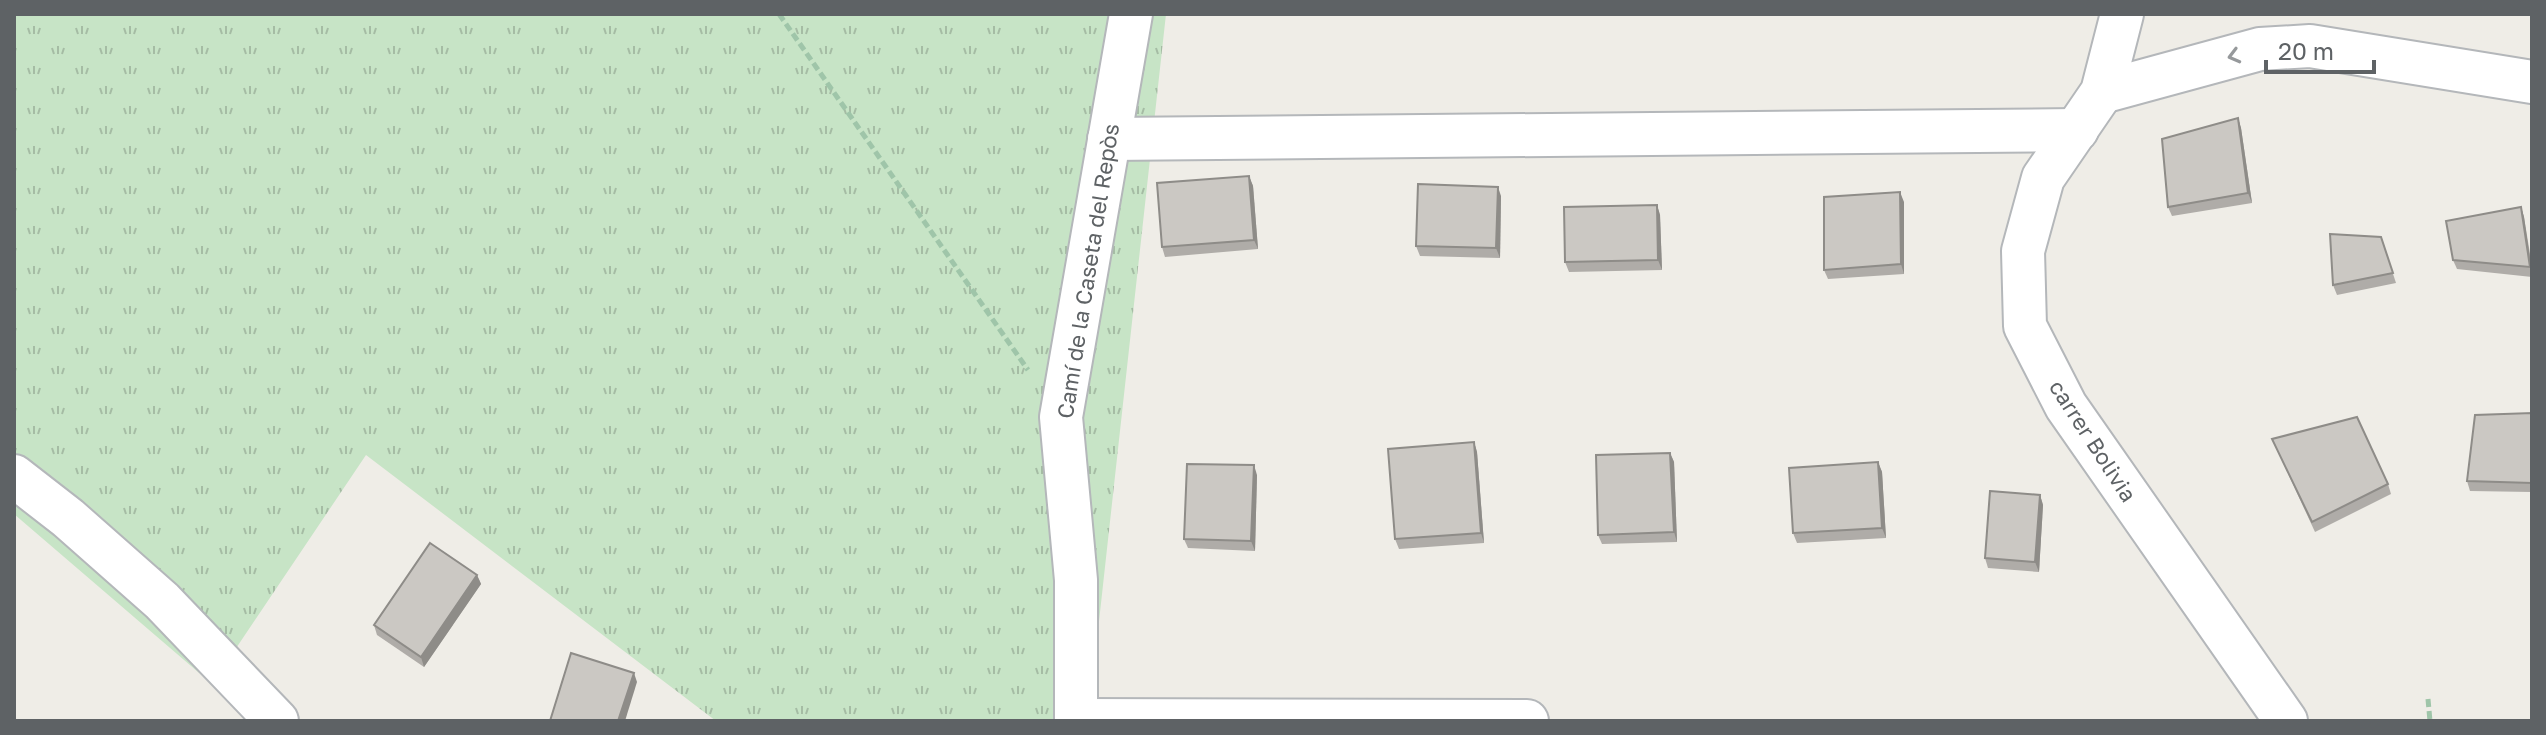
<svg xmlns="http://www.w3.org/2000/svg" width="2546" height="735" viewBox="0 0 2546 735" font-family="'Golos Text',sans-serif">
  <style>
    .grass { fill: url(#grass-tufts) }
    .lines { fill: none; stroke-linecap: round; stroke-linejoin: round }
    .minor-casing { stroke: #b4b7ba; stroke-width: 46 }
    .path { stroke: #9fc5a9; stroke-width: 5; stroke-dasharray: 8 4; stroke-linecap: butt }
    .minor { stroke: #fff; stroke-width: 42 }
    .wall { fill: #afaca8 }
    .shaded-wall { fill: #8e8c88 }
    .building { fill: #cbc8c3; stroke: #8e8c88; stroke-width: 2 }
    .oneway { stroke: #96999b }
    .labels { text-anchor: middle; stroke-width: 8; stroke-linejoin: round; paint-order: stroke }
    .street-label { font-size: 22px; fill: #5e6265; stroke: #fff }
  </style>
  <defs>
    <pattern id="grass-tufts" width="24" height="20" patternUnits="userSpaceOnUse" patternTransform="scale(2)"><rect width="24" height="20" fill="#c7e4c6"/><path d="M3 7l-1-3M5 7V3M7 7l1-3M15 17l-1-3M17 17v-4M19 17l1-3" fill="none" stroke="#a5bca4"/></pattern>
  </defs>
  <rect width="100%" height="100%" fill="#efede7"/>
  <!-- grass -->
  <polygon class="grass" points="14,14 1166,14 1088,721 716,721 366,455 212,684 14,514"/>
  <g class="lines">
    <defs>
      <g id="minor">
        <polyline points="2122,14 2102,92 2043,178 2023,251 2025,326 2066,406 2286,721"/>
        <polyline points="2102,92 2260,49 2310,46 2532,82"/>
        <polyline points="1109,139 2077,130"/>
        <polyline points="14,476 68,518 162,601 277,721"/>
        <polyline points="1076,720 1527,721"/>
        <polyline points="1076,721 1076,580 1061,417 1131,14"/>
      </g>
    </defs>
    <!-- minor casing -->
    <use href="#minor" class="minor-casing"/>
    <!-- path -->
    <g class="path">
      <polyline points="779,14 1028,370"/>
      <polyline points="2428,699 2430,721"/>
    </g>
    <!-- minor -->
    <use href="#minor" class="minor"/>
  </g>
  <!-- wall -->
  <g class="wall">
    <polygon points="2238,118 2241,128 2252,203 2172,216 2168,207"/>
    <polygon points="1249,176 1253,186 1258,249 1165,257 1162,247"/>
    <polygon points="1501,196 1500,258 1420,256 1416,246"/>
    <polygon points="1904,202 1904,274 1828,279 1824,270"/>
    <polygon points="1657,205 1660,215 1662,270 1569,272 1565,262"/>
    <polygon points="2521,207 2524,217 2532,266 2532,277 2457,269 2453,260"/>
    <polygon points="2381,237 2396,283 2337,295 2333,285"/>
    <polygon points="2532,413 2532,492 2470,491 2467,481"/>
    <polygon points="2272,439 2388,484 2391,494 2315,532"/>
    <polygon points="1474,442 1477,452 1484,543 1399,549 1395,539"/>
    <polygon points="1670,453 1674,462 1677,542 1602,544 1598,535"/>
    <polygon points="1878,462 1882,472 1886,538 1797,543 1793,533"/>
    <polygon points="1257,475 1255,551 1188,548 1184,539"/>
    <polygon points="2040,495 2043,505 2039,572 1988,568 1985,558"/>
    <polygon points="477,575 481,584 424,667 377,635 374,625"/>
  </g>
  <!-- shaded-wall -->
  <g class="shaded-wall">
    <polygon points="2238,118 2241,128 2252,203 2248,193"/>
    <polygon points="1249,176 1253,186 1258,249 1254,240"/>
    <polygon points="1498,187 1501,196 1500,258 1496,248"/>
    <polygon points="1900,192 1904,202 1904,274 1901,264"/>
    <polygon points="1657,205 1660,215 1662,270 1658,260"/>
    <polygon points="2521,207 2524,217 2532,272 2530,267"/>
    <polygon points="1474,442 1477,452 1484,543 1481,533"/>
    <polygon points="1670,453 1674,462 1677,542 1674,532"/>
    <polygon points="1878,462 1882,472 1886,538 1882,528"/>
    <polygon points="1254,465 1257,475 1255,551 1251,541"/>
    <polygon points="2040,495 2043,505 2039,572 2035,562"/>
    <polygon points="477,575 481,584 424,667 421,657"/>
    <polygon points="634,673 637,682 625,721 618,721"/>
  </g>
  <!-- building -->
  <g class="building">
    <polygon points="2238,118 2248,193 2168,207 2162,139"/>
    <polygon points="1249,176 1254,240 1162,247 1157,183"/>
    <polygon points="1418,184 1498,187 1496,248 1416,246"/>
    <polygon points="1900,192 1901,264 1824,270 1824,197"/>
    <polygon points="1657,205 1658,260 1565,262 1564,207"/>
    <polygon points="2521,207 2530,267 2453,260 2446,221"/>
    <polygon points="2330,234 2381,237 2393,273 2333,285"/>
    <polygon points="2532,413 2532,483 2467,481 2475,415"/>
    <polygon points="2357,417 2388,484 2312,522 2272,439"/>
    <polygon points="1474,442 1481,533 1395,539 1388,449"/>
    <polygon points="1670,453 1674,532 1598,535 1596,455"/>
    <polygon points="1878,462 1882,528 1793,533 1789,468"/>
    <polygon points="1187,464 1254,465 1251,541 1184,539"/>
    <polygon points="1990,491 2040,495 2035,562 1985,558"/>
    <polygon points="430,543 477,575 421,657 374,625"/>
    <polygon points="571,653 634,673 618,721 550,721"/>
  </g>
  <!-- one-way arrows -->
  <defs><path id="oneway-chevron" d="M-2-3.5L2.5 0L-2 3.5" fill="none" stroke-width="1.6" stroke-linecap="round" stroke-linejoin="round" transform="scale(2)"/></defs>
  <use class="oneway" href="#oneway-chevron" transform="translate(2234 56) rotate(165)"/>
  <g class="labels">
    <!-- street labels -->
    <g class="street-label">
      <text transform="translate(1088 271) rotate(-81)" y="8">Camí de la Caseta del Repòs</text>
      <text transform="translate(2093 441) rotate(57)" y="8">carrer Bolivia</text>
    </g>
  </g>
  <!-- border -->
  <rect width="2546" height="735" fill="none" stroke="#5e6265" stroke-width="32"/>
  <!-- scale -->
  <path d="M2266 60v12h108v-12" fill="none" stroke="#5e6265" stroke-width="4"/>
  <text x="2278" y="60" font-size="24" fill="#5e6265" stroke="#ffffff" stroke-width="6" paint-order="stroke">20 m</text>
</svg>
